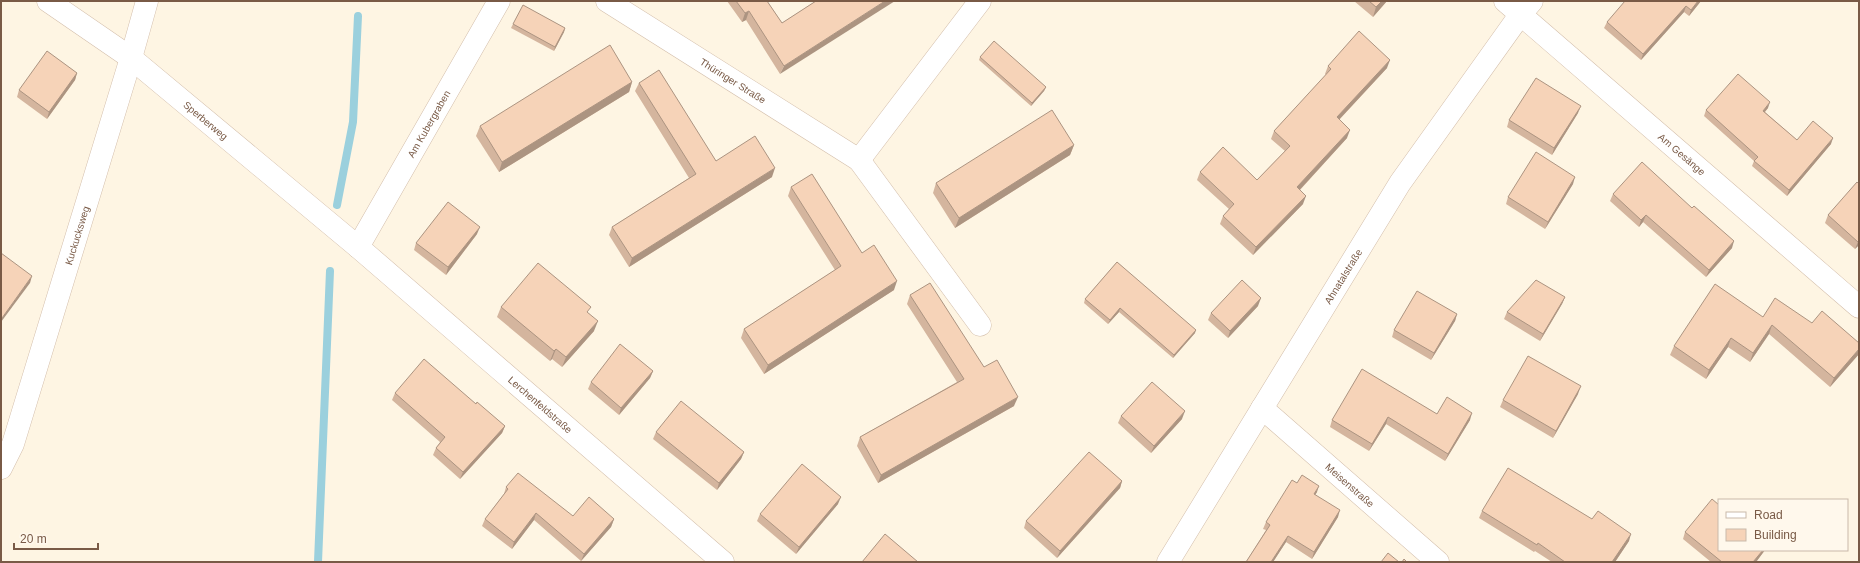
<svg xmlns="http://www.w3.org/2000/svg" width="1860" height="563" viewBox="0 0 1860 563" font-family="Arial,sans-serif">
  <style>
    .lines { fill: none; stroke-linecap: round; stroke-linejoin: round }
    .stream { stroke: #9bd0dd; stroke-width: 8 }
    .minor-casing { stroke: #d3beab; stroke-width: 23 }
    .minor { stroke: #fff; stroke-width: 22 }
    .wall { fill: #d4b59e }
    .shaded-wall { fill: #ac9481 }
    .building { fill: #f6d3b8; stroke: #ac9481 }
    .labels { text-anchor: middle; stroke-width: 3; stroke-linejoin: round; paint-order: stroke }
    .street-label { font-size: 10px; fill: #795a46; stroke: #fff8ec }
  </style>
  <rect width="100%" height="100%" fill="#fef5e3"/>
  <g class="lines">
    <!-- stream -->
    <g class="stream">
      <polyline points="337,205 353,122 358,16"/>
      <polyline points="318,562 330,271"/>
    </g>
    <defs>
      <g id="minor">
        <path id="s1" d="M48,1L131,58L358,247L723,562"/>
        <path id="s2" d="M607,1L859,160L980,1"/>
        <path id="s3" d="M1505,1L1859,307"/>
        <polyline points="859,160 980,325"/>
        <path id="s4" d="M358,247L499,1"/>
        <path id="s5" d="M1262,408L1438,562"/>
        <path id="s6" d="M1,468L13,444L131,58L147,1"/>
        <path id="s7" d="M1168,562L1400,183L1520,15L1532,1"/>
      </g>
    </defs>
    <!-- minor casing -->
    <use href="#minor" class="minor-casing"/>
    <!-- minor -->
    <use href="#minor" class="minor"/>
  </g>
  <!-- wall -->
  <g class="wall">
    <polygon points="727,1 767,1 782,23 816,1 780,74 746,20 742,22"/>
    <polygon points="1354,1 1387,1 1373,17"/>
    <polygon points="1701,1 1689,16 1684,12 1641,60 1604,28 1607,22"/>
    <polygon points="513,24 565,28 564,32 554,51 511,28"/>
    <polygon points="980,57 1046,87 1044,91 1031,106 979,60"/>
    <polygon points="1328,66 1387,68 1339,120 1347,138 1300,190 1303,204 1253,255 1220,224 1223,216 1229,209 1197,180 1200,172 1257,180 1285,151 1271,139 1274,131 1326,75 1325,74"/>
    <polygon points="77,73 75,80 47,119 17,97 19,90"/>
    <polygon points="632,82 629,92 499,172 476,136 480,126"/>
    <polygon points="639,83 716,161 772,177 629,267 609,235 612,227 689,178 635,91"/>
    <polygon points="1768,108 1765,112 1797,140 1831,144 1787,196 1752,166 1754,161 1704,116 1706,110"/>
    <polygon points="1578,113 1552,155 1507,127 1509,120"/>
    <polygon points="1074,145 1070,155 955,228 933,193 936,183"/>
    <polygon points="1573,184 1545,229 1506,204 1508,197"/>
    <polygon points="1859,184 1859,245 1855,249 1825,223 1828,215"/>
    <polygon points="791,187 862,253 894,290 764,374 741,338 744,329 835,270 788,196"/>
    <polygon points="1613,194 1732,248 1706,277 1643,222 1639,227 1610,201"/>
    <polygon points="477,234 446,275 414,250 416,243"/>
    <polygon points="1117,262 1195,333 1173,358 1119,312 1108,324 1084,303 1085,299"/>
    <polygon points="910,295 984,367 1014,406 878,483 857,446 860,437 957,382 907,304"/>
    <polygon points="1565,297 1562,304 1540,341 1504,319 1507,312"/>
    <polygon points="1258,306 1228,338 1208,320 1211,313"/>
    <polygon points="501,307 589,313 594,331 562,367 552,359 550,361 497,317"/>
    <polygon points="1457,314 1455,321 1431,360 1392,337 1394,330"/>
    <polygon points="1763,317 1859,354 1830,387 1769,334 1750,362 1728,347 1706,379 1670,355 1674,346"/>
    <polygon points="653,371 650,378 619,415 588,389 591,382"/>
    <polygon points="395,393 476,404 505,426 502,433 460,479 433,455 436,448 440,442 392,400"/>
    <polygon points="1578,394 1553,438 1500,407 1503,400"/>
    <polygon points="1437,414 1470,420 1445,461 1386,424 1369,451 1330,427 1332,420"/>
    <polygon points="1121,416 1182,419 1151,453 1118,423"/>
    <polygon points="656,432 744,452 741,459 717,490 653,439"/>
    <polygon points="1122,481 1120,488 1057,558 1024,528 1026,521"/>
    <polygon points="1297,483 1317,492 1315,495 1338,517 1312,559 1286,542 1273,562 1246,562 1266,530 1263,529 1266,522"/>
    <polygon points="506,487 573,516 614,519 611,527 581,561 534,520 512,549 482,526 485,519 504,494"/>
    <polygon points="838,504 796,554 757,521 760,514"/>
    <polygon points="1482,511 1629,541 1615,562 1552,562 1535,551 1534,552 1479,518"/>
    <polygon points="1685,532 1719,550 1765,550 1756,562 1711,562 1683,539"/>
  </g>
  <!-- shaded-wall -->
  <g class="shaded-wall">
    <polygon points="885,1 895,1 780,74 784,66"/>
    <polygon points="1382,1 1387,1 1373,17 1376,7"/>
    <polygon points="1698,1 1701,1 1689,16 1691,10"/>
    <polygon points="1686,6 1684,12 1641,60 1643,54"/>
    <polygon points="749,11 746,20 742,22 745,13"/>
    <polygon points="565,28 564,32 554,51 555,47"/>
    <polygon points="1390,60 1387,68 1334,125 1337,117"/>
    <polygon points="77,73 75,80 47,119 49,112"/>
    <polygon points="632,82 629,92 499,172 502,162"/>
    <polygon points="1046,87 1044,91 1031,106 1032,103"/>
    <polygon points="1770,102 1768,108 1761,116 1763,111"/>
    <polygon points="1581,106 1578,113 1552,155 1554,148"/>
    <polygon points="1350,130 1347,138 1294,196 1297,187"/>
    <polygon points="1833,138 1831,144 1787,196 1789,190"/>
    <polygon points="1074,145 1070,155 955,228 959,218"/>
    <polygon points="775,168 772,177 629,267 632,258"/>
    <polygon points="1575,177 1573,184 1545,229 1548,222"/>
    <polygon points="1306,196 1303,204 1253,255 1256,247"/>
    <polygon points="1646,215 1643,222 1639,227 1641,220"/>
    <polygon points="480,227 477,234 446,275 448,267"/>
    <polygon points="1859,240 1859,245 1855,249 1858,242"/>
    <polygon points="1734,241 1732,248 1706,277 1709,270"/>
    <polygon points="32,276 30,283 1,322 2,318"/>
    <polygon points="897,281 894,290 764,374 768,365"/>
    <polygon points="1565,297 1562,304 1540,341 1543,334"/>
    <polygon points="1261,298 1258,306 1228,338 1230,331"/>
    <polygon points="1120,308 1119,312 1108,324 1110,320"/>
    <polygon points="1457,314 1455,321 1431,360 1434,353"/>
    <polygon points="598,321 594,331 562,367 566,357"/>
    <polygon points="1772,325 1769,334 1750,362 1753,353"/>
    <polygon points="1196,330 1195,333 1173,358 1174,355"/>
    <polygon points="1731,338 1728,347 1706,379 1709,370"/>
    <polygon points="556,349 552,359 550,361 554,351"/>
    <polygon points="1859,349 1859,354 1830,387 1834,378"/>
    <polygon points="653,371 650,378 619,415 621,408"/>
    <polygon points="1581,386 1578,394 1553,438 1556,431"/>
    <polygon points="1018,397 1014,406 878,483 881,475"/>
    <polygon points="1185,411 1182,419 1151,453 1154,446"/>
    <polygon points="1472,413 1470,420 1445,461 1448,454"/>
    <polygon points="1388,417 1386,424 1369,451 1372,444"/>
    <polygon points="505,426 502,433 460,479 463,472"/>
    <polygon points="744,452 741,459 717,490 719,483"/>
    <polygon points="1122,481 1120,488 1057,558 1060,551"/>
    <polygon points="1319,486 1317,492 1312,500 1314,494"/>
    <polygon points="841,497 838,504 796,554 799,547"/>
    <polygon points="1340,510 1338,517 1312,559 1314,552"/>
    <polygon points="536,513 534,520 512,549 514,542"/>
    <polygon points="614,519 611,527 581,561 584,554"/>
    <polygon points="1631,534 1629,541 1615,562 1612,562"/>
    <polygon points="1288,536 1286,542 1273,562 1271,562"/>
    <polygon points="1763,550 1765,550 1756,562 1753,562"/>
  </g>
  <!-- building -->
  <g class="building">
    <polygon points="736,1 767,1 782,23 816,1 885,1 784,66 749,11 745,13"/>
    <polygon points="1369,1 1382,1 1376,7"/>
    <polygon points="1625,1 1698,1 1691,10 1686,6 1643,54 1607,22"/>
    <polygon points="523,5 565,28 555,47 513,24"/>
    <polygon points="1359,31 1390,60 1337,117 1350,130 1297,187 1306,196 1256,247 1223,216 1234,204 1200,172 1223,147 1257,180 1290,146 1274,131 1331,69 1328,66"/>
    <polygon points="994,41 1046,87 1032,103 980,57"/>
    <polygon points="610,45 632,82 502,162 480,126"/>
    <polygon points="47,51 77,73 49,112 19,90"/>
    <polygon points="659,70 716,161 755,136 775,168 632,258 612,227 696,174 639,83"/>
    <polygon points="1738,74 1770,102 1763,111 1797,140 1813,121 1833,138 1789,190 1754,161 1758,157 1706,110"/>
    <polygon points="1536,78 1581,106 1554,148 1509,120"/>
    <polygon points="1052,110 1074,145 959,218 936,183"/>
    <polygon points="1536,152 1575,177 1548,222 1508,197"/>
    <polygon points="1642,162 1692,208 1694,206 1734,241 1709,270 1646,215 1641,220 1613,194"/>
    <polygon points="812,174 862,253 874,245 897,281 768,365 744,329 841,266 791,187"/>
    <polygon points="1857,182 1859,184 1859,240 1858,242 1828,215"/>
    <polygon points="448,202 480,227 448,267 416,243"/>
    <polygon points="1,253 32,276 2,318 1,317"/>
    <polygon points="1117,262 1196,330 1174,355 1120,308 1110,320 1085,299"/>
    <polygon points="538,263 591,307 587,312 598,321 566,357 556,349 554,351 501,307"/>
    <polygon points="1242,280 1261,298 1230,331 1211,313"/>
    <polygon points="1536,280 1565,297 1543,334 1507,312"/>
    <polygon points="930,283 984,367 997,360 1018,397 881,475 860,437 964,379 910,295"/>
    <polygon points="1715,284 1763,317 1775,298 1812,323 1822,311 1859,343 1859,349 1834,378 1772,325 1753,353 1731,338 1709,370 1674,346"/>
    <polygon points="1417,291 1457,314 1434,353 1394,330"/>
    <polygon points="620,344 653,371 621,408 591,382"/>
    <polygon points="1528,356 1581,386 1556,431 1503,400"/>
    <polygon points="424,359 476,404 477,402 505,426 463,472 436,448 445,437 395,393"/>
    <polygon points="1362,369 1437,414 1447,397 1472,413 1448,454 1388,417 1372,444 1332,420"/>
    <polygon points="1152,382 1185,411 1154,446 1121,416"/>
    <polygon points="681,401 744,452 719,483 656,432"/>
    <polygon points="1089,452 1122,481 1060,551 1026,521"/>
    <polygon points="802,464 841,497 799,547 760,514"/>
    <polygon points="1508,468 1592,519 1598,511 1631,534 1612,562 1565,562 1538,543 1537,545 1482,511"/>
    <polygon points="518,473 573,516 589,497 614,519 584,554 536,513 514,542 485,519 508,489 506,487"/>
    <polygon points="1302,475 1319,486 1314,494 1340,510 1314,552 1288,536 1271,562 1246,562 1270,525 1266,522 1292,480 1297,483"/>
    <polygon points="1712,499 1719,505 1719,550 1763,550 1753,562 1722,562 1685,532"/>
    <polygon points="885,534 918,562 862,562"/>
    <polygon points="1388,553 1399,562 1381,562"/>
    <polygon points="1404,559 1407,562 1402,562"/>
  </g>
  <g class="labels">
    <!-- street labels -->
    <g class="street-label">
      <text dy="4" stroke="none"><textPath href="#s2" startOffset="149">Thüringer Straße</textPath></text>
      <text dy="4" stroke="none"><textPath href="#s1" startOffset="198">Sperberweg</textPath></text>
      <text dy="4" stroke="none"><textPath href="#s4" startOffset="142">Am Kubergraben</textPath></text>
      <text dy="4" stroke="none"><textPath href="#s3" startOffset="234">Am Gesänge</textPath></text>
      <text dy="4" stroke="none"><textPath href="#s6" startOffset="245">Kuckucksweg</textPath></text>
      <text dy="4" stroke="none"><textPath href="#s7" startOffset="335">Ahnatalstraße</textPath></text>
      <text dy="4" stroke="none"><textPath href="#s1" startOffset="637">Lerchenfeldstraße</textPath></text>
      <text dy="4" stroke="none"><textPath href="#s5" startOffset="117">Meisenstraße</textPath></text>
    </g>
  </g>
  <!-- border -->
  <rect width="1860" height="563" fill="none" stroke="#795a46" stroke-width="4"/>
  <!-- legend -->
  <rect x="1718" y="499" width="130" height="52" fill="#fff8ec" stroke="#c9b9aa"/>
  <rect x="1726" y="512" width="20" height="6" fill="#ffffff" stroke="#c9b9aa"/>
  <text x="1754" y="519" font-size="12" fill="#795a46">Road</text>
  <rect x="1726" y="529" width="20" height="12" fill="#f6d3b8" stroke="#c9b9aa"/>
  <text x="1754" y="539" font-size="12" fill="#795a46">Building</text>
  <!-- scale -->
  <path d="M14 543v6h84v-6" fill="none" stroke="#795a46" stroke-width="2"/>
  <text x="20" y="543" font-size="12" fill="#795a46" stroke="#fff8ec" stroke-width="3" paint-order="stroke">20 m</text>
</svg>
